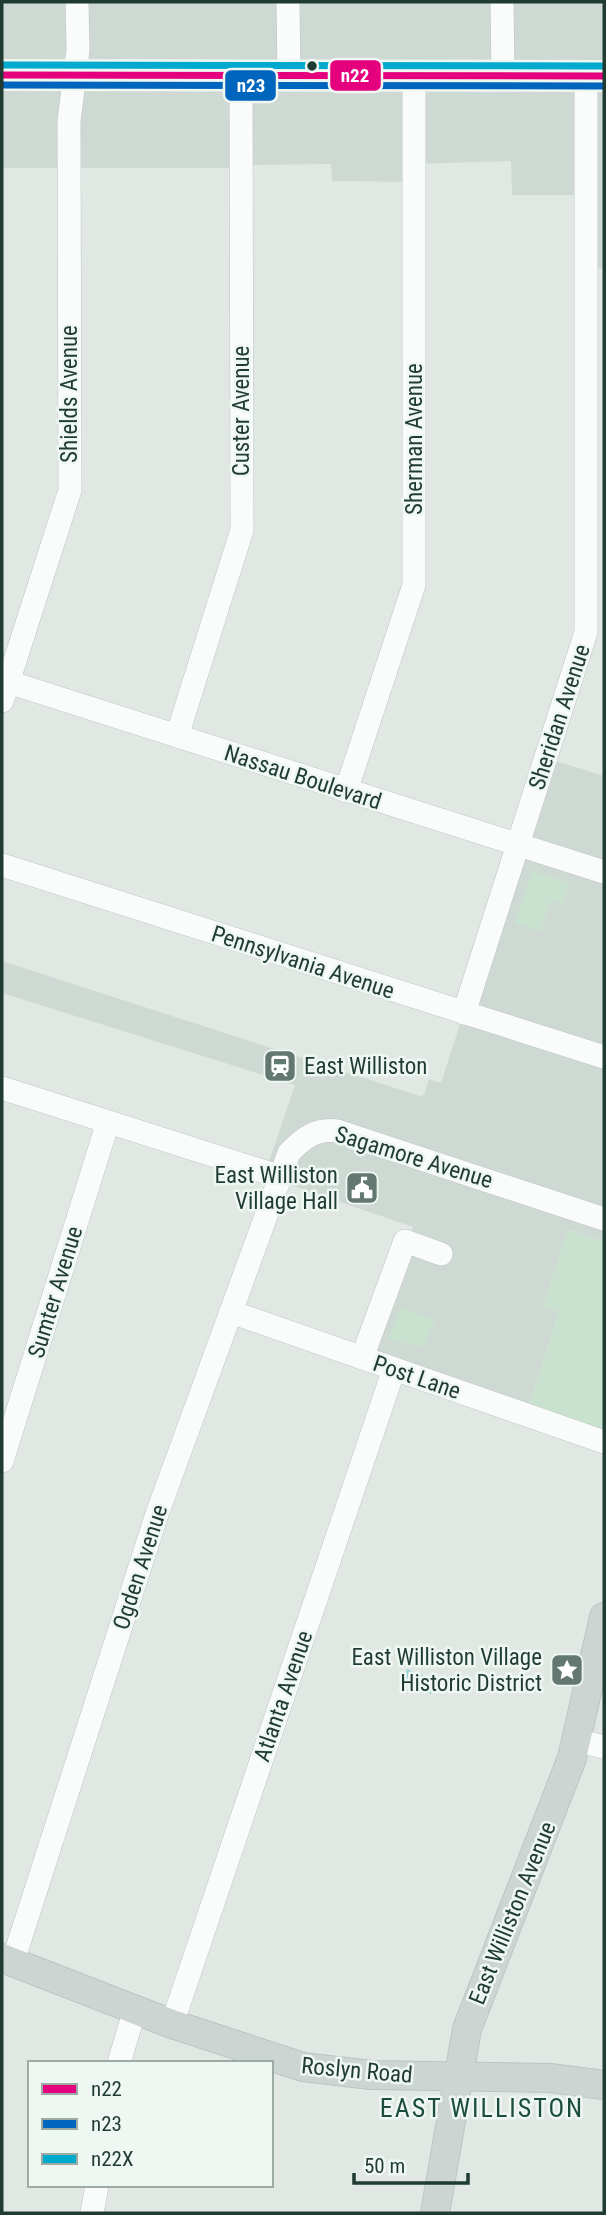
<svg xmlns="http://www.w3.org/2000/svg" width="606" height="2215" viewBox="0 0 606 2215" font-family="'Roboto Condensed',sans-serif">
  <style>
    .built { fill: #cfd9d4 }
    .green { fill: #c9e2cf }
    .water { fill: #a0d4d7 }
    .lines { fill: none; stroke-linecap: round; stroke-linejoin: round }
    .minor-casing { stroke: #bec5c1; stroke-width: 24 }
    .major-casing { stroke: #bbc5c1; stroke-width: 30 }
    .minor { stroke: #fafcfb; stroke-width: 23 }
    .major { stroke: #ccd5d1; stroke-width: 28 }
    .bus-1-casing { stroke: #eff7f2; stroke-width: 12 }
    .bus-2-casing { stroke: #eff7f2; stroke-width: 12 }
    .bus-3-casing { stroke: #eff7f2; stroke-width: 12 }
    .bus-1 { stroke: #e5007d; stroke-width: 7 }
    .bus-2 { stroke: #0065bd; stroke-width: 7 }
    .bus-3 { stroke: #00a9ce; stroke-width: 7 }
    .bus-dot { fill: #1f3b32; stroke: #eff7f2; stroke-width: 2.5 }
    .labels { text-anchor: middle; stroke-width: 5; stroke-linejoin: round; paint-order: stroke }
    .street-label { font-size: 23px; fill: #1f3b32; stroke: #eff7f2 }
    .poi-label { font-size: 23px; fill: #1f3b32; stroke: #eff7f2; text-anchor: end }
    .quarter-label { font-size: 26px; letter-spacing: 2px; fill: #1b4d3e; stroke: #eff7f2 }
    .line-badge { stroke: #eff7f2; stroke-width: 2.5 }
    .badge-label { font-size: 19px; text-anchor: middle; font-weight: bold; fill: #fff }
  </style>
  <rect width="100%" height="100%" fill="#e1e8e4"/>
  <!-- built -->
  <g class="built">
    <polygon points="2,2 604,2 604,269 586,268 586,195 512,195 511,161 414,164 414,182 332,181 331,164 243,165 242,168 2,168"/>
    <polygon points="546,758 604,776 604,1242 569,1230 543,1306 559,1312 527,1412 366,1357 413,1227 264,1176 295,1085 2,993 2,961 423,1097 429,1079 441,1083"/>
  </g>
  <!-- green -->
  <g class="green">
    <polygon points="532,871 570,883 563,904 551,900 540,932 515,923"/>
    <polygon points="568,1230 604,1242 604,1439 527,1412 559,1312 543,1306"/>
    <polygon points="401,1307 435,1320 424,1347 388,1339"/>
  </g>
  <!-- water -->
  <polygon class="water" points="407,1669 436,1681 431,1694 402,1682"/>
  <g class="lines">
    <defs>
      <g id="minor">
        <polyline points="288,2 289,76"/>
        <polyline points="502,2 503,75"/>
        <polyline points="2,680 604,872"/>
        <polyline points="2,701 70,490 69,121 78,50 77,2"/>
        <polyline points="177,736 242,530 241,76"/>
        <polyline points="346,791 414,585 414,76"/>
        <polyline points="2,865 604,1057"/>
        <polyline points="464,1013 586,632 586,75"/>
        <polyline points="2,1088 278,1176"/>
        <polyline points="231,1312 604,1442"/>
        <polyline points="362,1358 405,1241 441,1254"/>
        <polyline points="2,1461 108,1122"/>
        <polyline points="577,1740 604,1747"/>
        <path d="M13,1961L157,1514L289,1153C302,1139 316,1128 337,1131L604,1219"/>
        <polyline points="172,2024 394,1369"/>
        <polyline points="119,2063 135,2009"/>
        <polyline points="92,2213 97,2185"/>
      </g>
      <g id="major">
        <polyline points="2,75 604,76"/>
        <polyline points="2,1958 172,2024 303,2067 371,2075 550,2078 604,2085"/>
        <polyline points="435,2213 467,2029 572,1758 604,1617"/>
      </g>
    </defs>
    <!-- minor casing -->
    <use href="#minor" class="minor-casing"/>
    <!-- major casing -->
    <use href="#major" class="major-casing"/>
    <!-- minor -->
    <use href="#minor" class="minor"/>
    <!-- major -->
    <use href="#major" class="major"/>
    <defs>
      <polyline id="bus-1" points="2,75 604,76"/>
      <polyline id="bus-2" points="2,85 604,86"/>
      <polyline id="bus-3" points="2,65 604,66"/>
    </defs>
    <!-- bus-1 casing -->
    <use href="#bus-1" class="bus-1-casing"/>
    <!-- bus-2 casing -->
    <use href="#bus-2" class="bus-2-casing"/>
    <!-- bus-3 casing -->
    <use href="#bus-3" class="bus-3-casing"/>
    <!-- bus-1 -->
    <use href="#bus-1" class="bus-1"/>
    <!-- bus-2 -->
    <use href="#bus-2" class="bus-2"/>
    <!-- bus-3 -->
    <use href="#bus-3" class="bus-3"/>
  </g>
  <!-- icons -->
  <defs>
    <symbol id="station-square" viewBox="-11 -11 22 22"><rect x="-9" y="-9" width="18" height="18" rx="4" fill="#637870" stroke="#eff7f2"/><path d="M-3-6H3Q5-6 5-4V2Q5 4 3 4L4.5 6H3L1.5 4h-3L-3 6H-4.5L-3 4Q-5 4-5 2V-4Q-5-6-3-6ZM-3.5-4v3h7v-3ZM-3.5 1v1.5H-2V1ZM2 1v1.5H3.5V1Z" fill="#fff"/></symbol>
    <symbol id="civic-square" viewBox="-11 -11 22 22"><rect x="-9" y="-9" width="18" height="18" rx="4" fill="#637870" stroke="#eff7f2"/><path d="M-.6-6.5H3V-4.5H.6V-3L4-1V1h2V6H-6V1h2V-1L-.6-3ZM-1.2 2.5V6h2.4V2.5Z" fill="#fff"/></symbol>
    <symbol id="sight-square" viewBox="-11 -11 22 22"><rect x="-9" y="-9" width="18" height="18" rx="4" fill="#637870" stroke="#eff7f2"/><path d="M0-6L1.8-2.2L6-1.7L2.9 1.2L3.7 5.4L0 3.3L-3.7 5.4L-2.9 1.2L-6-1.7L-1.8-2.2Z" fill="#fff"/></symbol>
  </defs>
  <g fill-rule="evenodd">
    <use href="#station-square" x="261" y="1047" width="38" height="38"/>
    <use href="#civic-square" x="343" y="1169" width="38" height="38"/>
    <use href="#sight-square" x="548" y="1651" width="38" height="38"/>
  </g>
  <!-- markers -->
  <circle class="bus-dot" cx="312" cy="66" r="6"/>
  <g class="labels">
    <!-- street labels -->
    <g class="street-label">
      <text transform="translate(69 394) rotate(-90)" y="8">Shields Avenue</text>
      <text transform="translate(241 411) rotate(-90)" y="8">Custer Avenue</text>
      <text transform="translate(414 439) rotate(-90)" y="8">Sherman Avenue</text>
      <text transform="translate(559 717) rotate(-72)" y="8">Sheridan Avenue</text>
      <text transform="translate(303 777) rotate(18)" y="8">Nassau Boulevard</text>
      <text transform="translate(303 962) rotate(18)" y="8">Pennsylvania Avenue</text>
      <text transform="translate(414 1157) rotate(17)" y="8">Sagamore Avenue</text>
      <text transform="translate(55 1292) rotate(-73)" y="8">Sumter Avenue</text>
      <text transform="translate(417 1377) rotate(19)" y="8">Post Lane</text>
      <text transform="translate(140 1567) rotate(-72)" y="8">Ogden Avenue</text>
      <text transform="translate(283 1696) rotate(-71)" y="8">Atlanta Avenue</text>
      <text transform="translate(512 1913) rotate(-68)" y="8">East Williston Avenue</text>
      <text transform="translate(357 2070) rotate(5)" y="8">Roslyn Road</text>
    </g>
    <!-- poi labels -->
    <g class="poi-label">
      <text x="304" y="1074" text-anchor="start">East Williston</text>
      <text x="338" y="1183">East Williston<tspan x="338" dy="26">Village Hall</tspan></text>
      <text x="542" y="1665">East Williston Village<tspan x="542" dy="26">Historic District</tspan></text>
    </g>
    <!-- quarter labels -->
    <g class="quarter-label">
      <text x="482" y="2117">EAST WILLISTON</text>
    </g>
  </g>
  <g class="line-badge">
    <rect x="329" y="59" width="53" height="33" rx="7" fill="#e5007d"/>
    <rect x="224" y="69" width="53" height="33" rx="7" fill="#0065bd"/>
  </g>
  <g class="badge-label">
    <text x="355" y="82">n22</text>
    <text x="251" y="92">n23</text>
  </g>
  <!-- border -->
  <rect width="606" height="2215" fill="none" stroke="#1f3b32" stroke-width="7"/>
  <!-- legend -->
  <rect x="28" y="2061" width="245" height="126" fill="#eff7f2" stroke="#9caca5" stroke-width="2"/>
  <rect x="42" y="2084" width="35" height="10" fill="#e5007d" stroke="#9caca5" stroke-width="2"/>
  <text x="91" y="2096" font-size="21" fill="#1f3b32">n22</text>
  <rect x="42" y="2119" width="35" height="10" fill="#0065bd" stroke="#9caca5" stroke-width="2"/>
  <text x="91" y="2131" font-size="21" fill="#1f3b32">n23</text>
  <rect x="42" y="2154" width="35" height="10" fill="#00a9ce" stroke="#9caca5" stroke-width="2"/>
  <text x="91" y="2166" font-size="21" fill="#1f3b32">n22X</text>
  <!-- scale -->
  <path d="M354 2173v10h114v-10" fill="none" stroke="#1f3b32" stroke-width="3.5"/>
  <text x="364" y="2173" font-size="21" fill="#1f3b32" stroke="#eff7f2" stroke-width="5" paint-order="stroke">50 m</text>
</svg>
